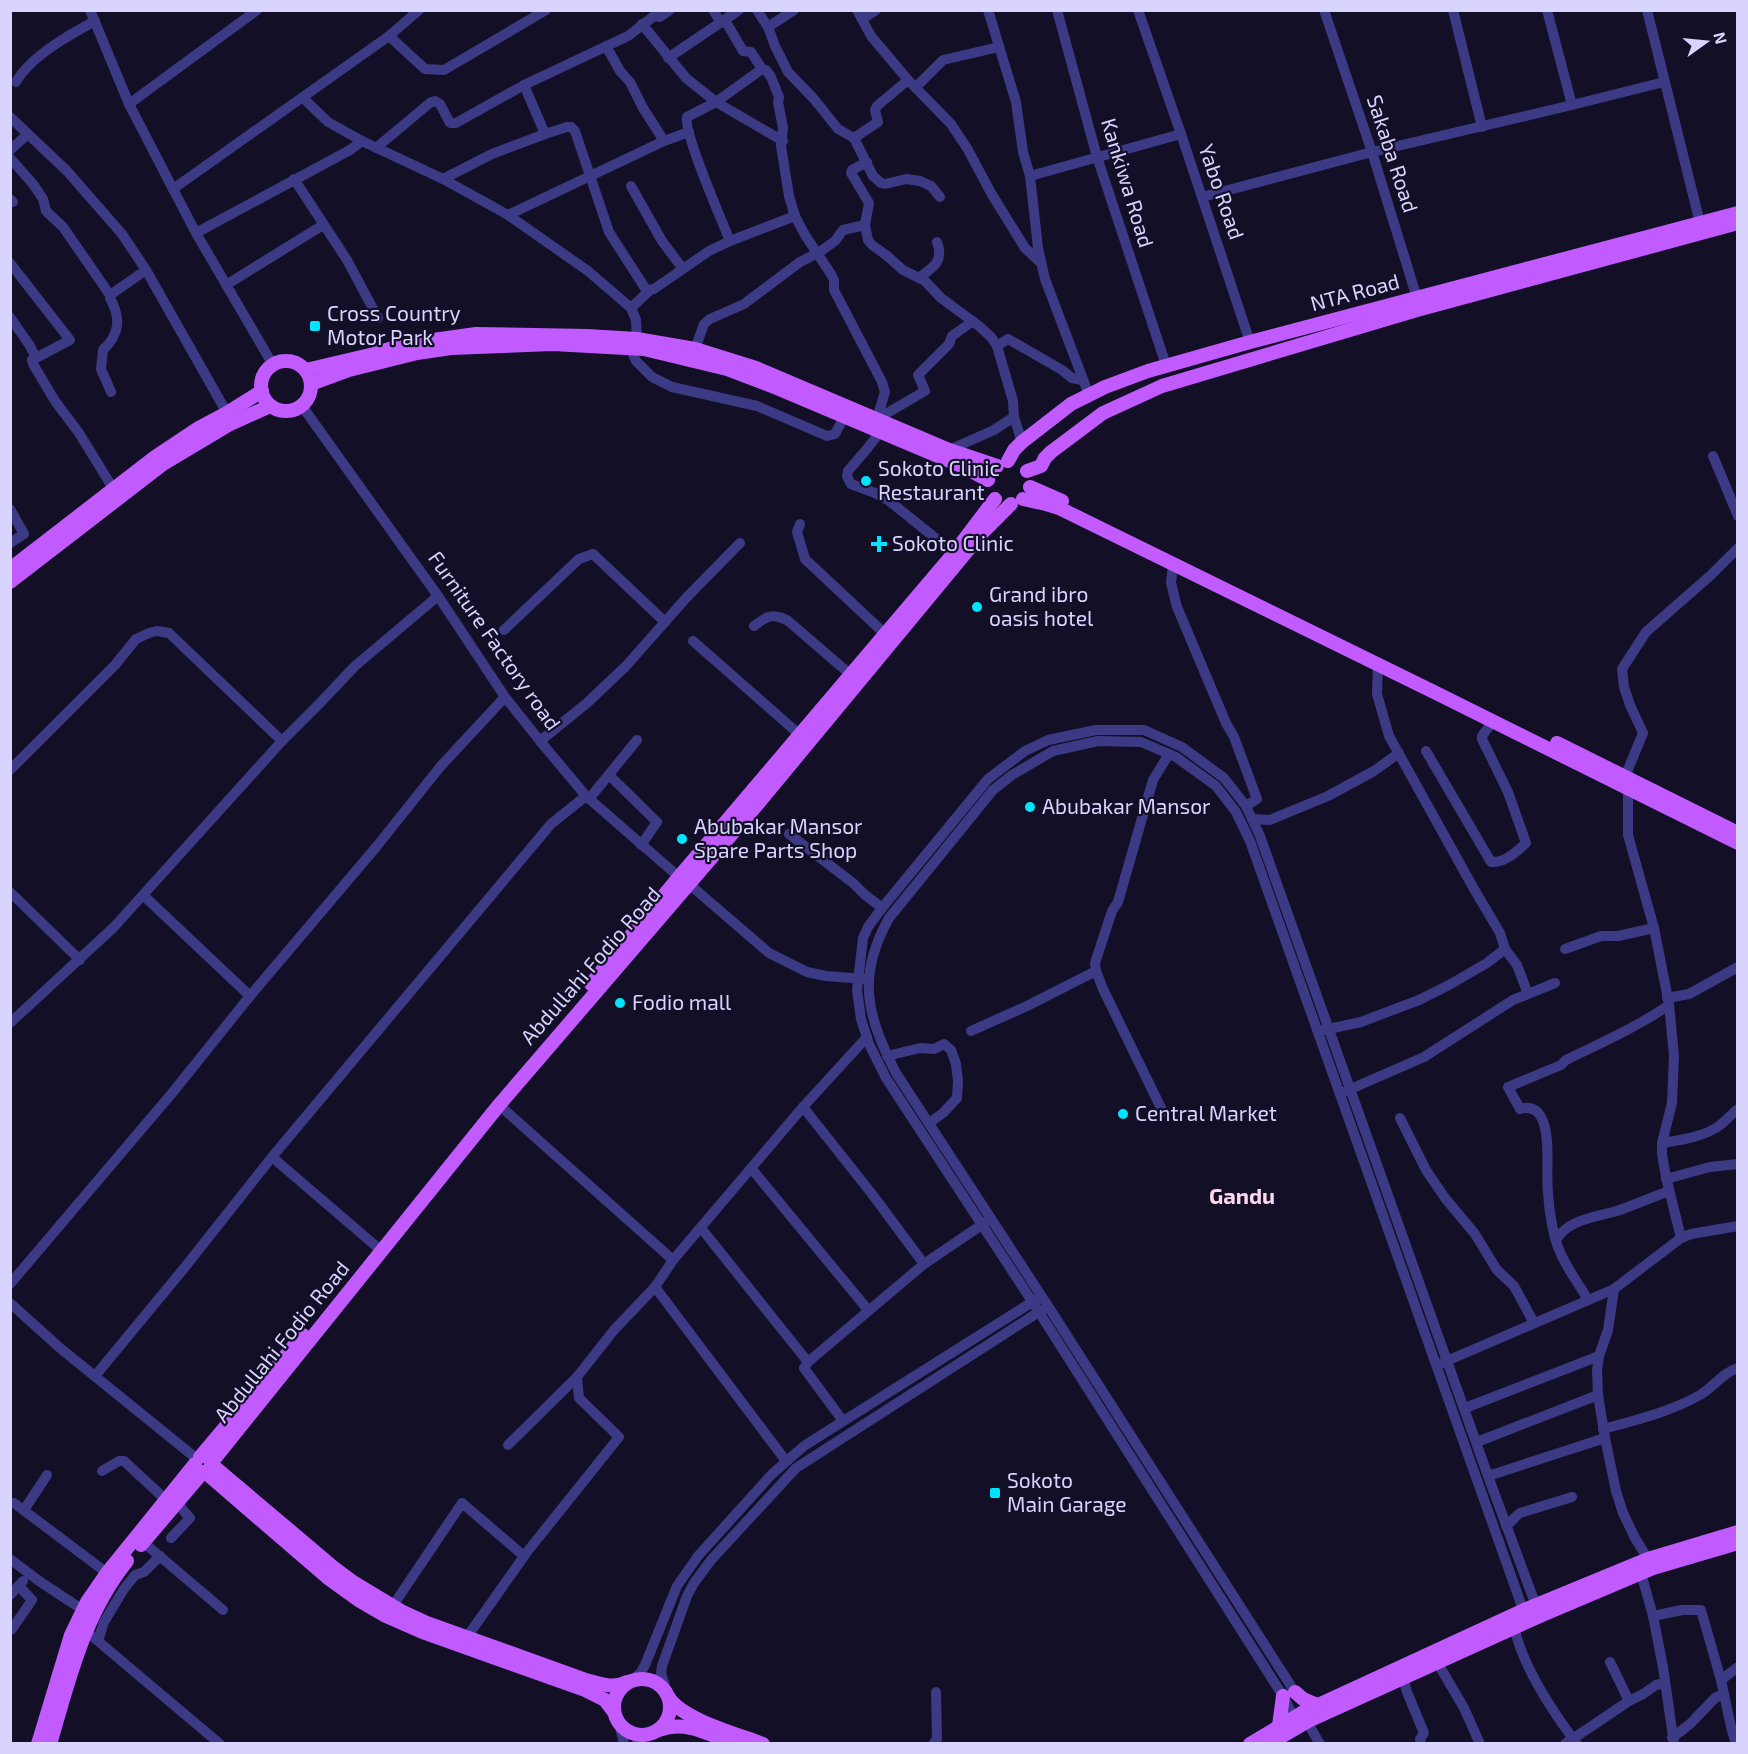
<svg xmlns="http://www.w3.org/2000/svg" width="1748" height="1754" viewBox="0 0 1748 1754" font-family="'Exo 2',sans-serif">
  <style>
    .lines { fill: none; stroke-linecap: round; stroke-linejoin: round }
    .minor { stroke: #3d3a85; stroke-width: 10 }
    .major { stroke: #c25bff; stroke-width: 14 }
    .poi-dot { fill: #00e5ff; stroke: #130f26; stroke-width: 2 }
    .labels { text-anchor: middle; stroke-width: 4.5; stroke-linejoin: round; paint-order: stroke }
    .street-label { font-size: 21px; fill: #d9d4ff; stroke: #130f26 }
    .poi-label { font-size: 21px; fill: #d9d4ff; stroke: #130f26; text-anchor: start }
    .neighbourhood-label { font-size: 22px; font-weight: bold; fill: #ffd6f0; stroke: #130f26 }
  </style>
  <rect width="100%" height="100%" fill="#130f26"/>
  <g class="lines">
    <!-- minor -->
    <g class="minor">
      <polyline points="90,10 129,104 173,189 196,233 273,365"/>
      <polyline points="713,10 721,23 726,22 743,51 751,52 762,69 766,70 771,77 779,97 778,102 783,128 781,146 789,196 795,216 805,235 831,274 834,280 834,290 882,382 885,392 877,419"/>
      <polyline points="757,10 768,27 775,46 788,72 814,99 838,129 854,138 873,176 881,183 885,184 906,179 920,181 931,186 940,197"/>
      <polyline points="857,10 871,36 908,80 951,124 967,148 991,193 1025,248 1041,263"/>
      <polyline points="988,10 1016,102 1023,152 1030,176 1038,248 1045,279 1089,395"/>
      <polyline points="1057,10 1097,157 1166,365"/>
      <polyline points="1138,10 1181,134"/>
      <polyline points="1324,10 1372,152 1417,298 1417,304"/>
      <polyline points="1453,10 1482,127"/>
      <polyline points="1647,10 1700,223"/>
      <polyline points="862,19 876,10"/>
      <polyline points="642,24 686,78 716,102 783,141"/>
      <polyline points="768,27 794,10"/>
      <polyline points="389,36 425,69 444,70 546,10"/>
      <polyline points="606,46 620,71 630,82 643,108 664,141"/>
      <polyline points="668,58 739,10"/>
      <path d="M16,82C31,56 69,35 95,21"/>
      <polyline points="524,85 545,134"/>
      <polyline points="916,87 943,60 999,47"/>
      <polyline points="303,98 328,122 362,141 443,179 508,215 588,271 631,308 636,320 637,339"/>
      <polyline points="129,104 257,10"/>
      <polyline points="1572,105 1664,82"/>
      <polyline points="10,117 67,171 122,234 146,270 227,413"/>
      <polyline points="854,138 878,122 875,110 877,106 908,80"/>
      <polyline points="376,148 431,102 435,101 440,104 450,123 456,123 524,85 628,36 654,16 660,17 670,10"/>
      <polyline points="10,150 28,134"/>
      <path d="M10,158L33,184L43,199L46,211L63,227L110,295V298C121,318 120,334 103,350L101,369L111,392"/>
      <polyline points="867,162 852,170 851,173 869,203 865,225 868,240 872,245 886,255 903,270 925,281 941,298 979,326 991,337 997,346 1013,401 1014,417 994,430 949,450"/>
      <polyline points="1030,176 1181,134 1250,342"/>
      <polyline points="294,179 347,260 378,318"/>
      <polyline points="443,179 492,154 545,134 567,127 571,127 575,131 609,232 645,288 650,290"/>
      <polyline points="631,186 662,241 683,269"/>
      <polyline points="173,189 389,36 419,10"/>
      <polyline points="1202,197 1372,152 1572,105 1547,10"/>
      <polyline points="10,199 13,202"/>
      <polyline points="508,215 664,141 689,132"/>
      <polyline points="196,233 350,150 362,141"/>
      <path d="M730,241C722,221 683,132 687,117L716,102L762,69"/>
      <polyline points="10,263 70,340 32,360 33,364 55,401 79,433 114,490"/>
      <path d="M920,277C934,267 944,261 937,242"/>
      <polyline points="226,285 323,225"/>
      <polyline points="110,295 146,270"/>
      <polyline points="631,308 650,290 654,289 709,251 730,241 795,216"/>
      <polyline points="10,317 30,346 36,358"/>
      <polyline points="997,346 1008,339 1062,370 1072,378 1082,380"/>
      <polyline points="630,348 636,361 652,377 672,387 757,406 827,436 835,434 844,417"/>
      <polyline points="695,349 704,324 710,319 744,304 800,262 818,253 835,241 843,230 865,225"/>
      <polyline points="302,406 438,596 505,697 540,741 586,796 679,877"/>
      <polyline points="1014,417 1022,442"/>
      <polyline points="877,419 925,391 918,375 949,344 952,336 973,321"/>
      <polyline points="881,431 866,450 848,471 847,476 851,484 875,493 888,500 954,553"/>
      <polyline points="1713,456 1738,516"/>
      <polyline points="10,509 24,534 10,543"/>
      <polyline points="800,524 797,532 805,559 885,634"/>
      <polyline points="1173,564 1171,583 1177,607 1226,723 1234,737 1257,799 1246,806"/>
      <path d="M754,626C767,616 771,613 787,620L851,675"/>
      <polyline points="504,630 579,559 593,554 665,622"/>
      <polyline points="693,641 800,735"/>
      <polyline points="1378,664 1377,694 1389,736 1474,889 1500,933 1505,949 1517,965 1528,994"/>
      <polyline points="540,741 587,703 626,666 687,597 740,543"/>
      <path d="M1426,751L1491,862C1505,863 1516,852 1526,843L1508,792L1482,739V736L1493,721"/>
      <polyline points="10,770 115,665 136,639 149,633 157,631 169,633 282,741"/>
      <polyline points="609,775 657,822 641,845"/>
      <polyline points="1625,777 1643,733 1630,705 1624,687 1622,669 1646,632 1711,575 1738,548"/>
      <polyline points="1628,790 1628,835 1654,928 1669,1004 1674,1056 1672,1103 1662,1143 1662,1154 1666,1177 1681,1238"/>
      <polyline points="589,799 637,740"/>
      <polyline points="1252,819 1270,820 1328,796 1374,771 1399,753"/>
      <polyline points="789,834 853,883 864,894 882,908"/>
      <polyline points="689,884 769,953 807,972 826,976 865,979"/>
      <polyline points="10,892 80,960"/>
      <polyline points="143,895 250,996"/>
      <polyline points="1565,949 1601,936 1618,936 1654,928"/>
      <polyline points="1667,998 1689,994 1738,967"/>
      <polyline points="10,1023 114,927 282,741 319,704 355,666 438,596"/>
      <polyline points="1324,1030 1361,1022 1419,1000 1449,985 1487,963 1505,949"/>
      <polyline points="971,1031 1027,1006 1096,971"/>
      <polyline points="887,1056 920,1048 934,1049 944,1044 951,1050 956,1064 958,1081 957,1098 943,1113 929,1123"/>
      <polyline points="1346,1091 1424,1057 1513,1000 1555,983"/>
      <polyline points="499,1105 673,1260"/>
      <polyline points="803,1107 872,1194 924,1264"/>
      <polyline points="1163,1112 1103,989 1096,971 1095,963 1112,911 1118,902 1153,780 1169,754"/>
      <polyline points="1400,1118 1426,1170 1445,1198 1475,1234 1497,1270 1514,1286 1534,1323"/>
      <path d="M1662,1143C1681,1140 1703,1137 1719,1126C1726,1121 1731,1114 1738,1109"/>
      <polyline points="272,1157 377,1247"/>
      <polyline points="751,1168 868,1310"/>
      <polyline points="1666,1179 1710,1167 1738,1164"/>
      <polyline points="701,1228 808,1362"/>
      <path d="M1556,1240C1569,1218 1598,1217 1620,1210C1636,1204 1653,1197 1669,1191"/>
      <polyline points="10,1284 173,1092 250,996 377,846 440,767 505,697"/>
      <polyline points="655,1287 786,1461"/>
      <polyline points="1614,1289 1608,1330 1599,1356 1597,1370 1598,1395 1605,1438 1616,1491 1623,1513 1635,1538 1648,1559"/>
      <path d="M1588,1300C1579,1284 1567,1269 1560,1252C1553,1237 1549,1210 1548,1193C1546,1172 1550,1142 1544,1124C1540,1112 1533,1105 1520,1109L1508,1087L1561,1065L1566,1060C1601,1043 1637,1027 1669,1005"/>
      <polyline points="10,1303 60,1348 197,1459"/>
      <polyline points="1442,1363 1614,1289 1681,1238 1691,1234 1738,1226"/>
      <polyline points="95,1376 185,1267 272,1157 551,824 586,796"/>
      <polyline points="1465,1408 1599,1356"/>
      <polyline points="843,1421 804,1368 808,1362 924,1264 986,1222"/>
      <path d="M1603,1429C1636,1420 1670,1412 1700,1395C1714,1387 1722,1373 1738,1368"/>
      <polyline points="1477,1442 1598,1395"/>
      <polyline points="508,1445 577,1377"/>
      <polyline points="102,1471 119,1461 124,1461 166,1500"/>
      <polyline points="1488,1476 1605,1438"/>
      <polyline points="14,1503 107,1573"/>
      <polyline points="24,1510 47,1475"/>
      <path d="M1506,1526C1512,1522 1515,1516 1520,1513L1572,1497"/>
      <polyline points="171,1538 190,1518 177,1503"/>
      <polyline points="143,1542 223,1610"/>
      <polyline points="10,1559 39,1581 83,1610"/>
      <polyline points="1641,1573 1653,1616 1663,1667 1674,1744"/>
      <polyline points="10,1595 23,1581"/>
      <polyline points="392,1607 462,1503 524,1556"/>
      <polyline points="1653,1616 1682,1610 1701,1610 1721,1680 1731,1727 1736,1744"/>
      <path d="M1514,1627C1523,1667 1552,1711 1577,1744"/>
      <polyline points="10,1628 12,1629 32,1600 19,1586"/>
      <polyline points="86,1631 220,1744"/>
      <polyline points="467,1637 527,1552 619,1437 579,1398 577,1377 614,1330 655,1287 673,1260 803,1107 867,1037"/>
      <polyline points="98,1641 104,1622 124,1589 135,1575 144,1572 160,1556"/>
      <polyline points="1437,1662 1464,1708 1480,1744"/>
      <polyline points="1610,1662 1629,1701"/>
      <polyline points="1403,1678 1407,1692 1424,1733 1420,1739 1421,1744"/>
      <polyline points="633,1680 641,1672 645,1665 677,1586 698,1556 772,1474 804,1446 826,1432 1037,1299"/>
      <polyline points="1721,1680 1738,1667"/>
      <polyline points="667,1693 661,1673 662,1666 687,1596 694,1583 711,1560 796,1468 1045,1308"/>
      <path d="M1298,1697L1048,1306L896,1073C867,1016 856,977 889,918L993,790L1012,775L1053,751L1098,741L1141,742L1176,757L1216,786L1236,812L1250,841L1525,1615"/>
      <polyline points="1307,1722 1320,1744"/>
      <polyline points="619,1723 624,1744"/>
      <polyline points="1297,1724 1283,1696 1039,1312 886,1078 869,1044 861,1019 857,990 863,938 868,927 882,908 988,779 1025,751 1048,740 1096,730 1144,730 1182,747 1224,778 1246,806 1260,836 1488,1476 1532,1595 1540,1612"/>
      <polyline points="1672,1738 1690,1724 1715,1698 1723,1694"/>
      <polyline points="636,1744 648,1734"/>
      <polyline points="933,1744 937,1739 936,1692"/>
      <polyline points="1565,1744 1629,1701 1643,1694 1656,1685 1665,1683"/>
    </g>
    <!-- major -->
    <g class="major">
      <circle cx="286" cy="386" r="25"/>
      <polyline points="306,370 374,354 405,344 476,334 587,336 637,339 695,349 756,368 949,450 997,466"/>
      <polyline points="311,384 349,370 417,353 451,348 553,344 644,349 727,369 777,388 964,467 988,480"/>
      <polyline points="1008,461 1014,450 1022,442 1071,404 1105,387 1148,371 1250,342 1738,213"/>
      <polyline points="1027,471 1041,466 1045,458 1051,452 1103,413 1162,386 1417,310 1738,223"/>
      <polyline points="1030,487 1062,501"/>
      <polyline points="1023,499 1046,504 1059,508 1434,692 1738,843"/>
      <polyline points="10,569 155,457 197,429 227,413 262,391"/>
      <polyline points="10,582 163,464 230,424 270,406"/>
      <polyline points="1557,743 1738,833"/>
      <polyline points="591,984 679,877 954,553 995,499"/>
      <polyline points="200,1457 303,1335"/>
      <polyline points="211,1463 499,1105 756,806 982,533 1011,504"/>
      <path d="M211,1464L333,1567L353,1582L401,1611L427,1623L586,1680C601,1684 613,1689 627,1682"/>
      <polyline points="205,1472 328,1578 360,1601 384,1615 425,1633 585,1690 605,1700 614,1712"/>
      <polyline points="141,1545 203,1472"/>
      <circle cx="642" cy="1707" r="28"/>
      <polyline points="1295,1692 1303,1699 1317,1705"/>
      <path d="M669,1698C684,1720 737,1734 763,1744"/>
      <polyline points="1279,1726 1283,1696"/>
      <path d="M659,1730C686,1720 708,1734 734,1744"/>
      <polyline points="38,1744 71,1635 87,1602 107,1573 195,1464"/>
      <path d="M50,1744C69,1680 84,1614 127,1561"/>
      <polyline points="1250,1744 1305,1711 1524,1610 1648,1559 1738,1532"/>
      <polyline points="1269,1744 1310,1720 1542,1615 1653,1568 1738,1543"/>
    </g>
  </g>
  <!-- markers -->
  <g class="poi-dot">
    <rect x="309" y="320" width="12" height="12" rx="3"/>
    <circle cx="866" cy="481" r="6"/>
    <path d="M876 535h6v6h6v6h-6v6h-6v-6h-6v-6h6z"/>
    <circle cx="977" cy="607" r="6"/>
    <circle cx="1030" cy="807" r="6"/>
    <circle cx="682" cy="839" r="6"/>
    <circle cx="620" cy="1003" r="6"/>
    <circle cx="1123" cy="1114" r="6"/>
    <rect x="989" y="1487" width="12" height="12" rx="3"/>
  </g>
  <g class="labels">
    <!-- street labels -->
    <g class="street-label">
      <text transform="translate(1392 154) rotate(72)" y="7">Sakaba Road</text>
      <text transform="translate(1127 183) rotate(73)" y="7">Kankiwa Road</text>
      <text transform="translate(1221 192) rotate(71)" y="7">Yabo Road</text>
      <text transform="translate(1355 293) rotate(-15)" y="7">NTA Road</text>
      <text transform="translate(494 641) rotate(55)" y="7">Furniture Factory road</text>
      <text transform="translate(591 966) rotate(-49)" y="7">Abdullahi Fodio Road</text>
      <text transform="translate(282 1342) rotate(-51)" y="7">Abdullahi Fodio Road</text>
    </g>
    <!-- poi labels -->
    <g class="poi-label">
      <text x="327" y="321">Cross Country<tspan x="327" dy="24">Motor Park</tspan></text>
      <text x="878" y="476">Sokoto Clinic<tspan x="878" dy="24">Restaurant</tspan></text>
      <text x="892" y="551">Sokoto Clinic</text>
      <text x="989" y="602">Grand ibro<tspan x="989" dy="24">oasis hotel</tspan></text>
      <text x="1042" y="814">Abubakar Mansor</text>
      <text x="694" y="834">Abubakar Mansor<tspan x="694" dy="24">Spare Parts Shop</tspan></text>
      <text x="632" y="1010">Fodio mall</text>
      <text x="1135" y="1121">Central Market</text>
      <text x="1007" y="1488">Sokoto<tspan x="1007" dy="24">Main Garage</tspan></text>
    </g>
    <!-- neighbourhood labels -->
    <g class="neighbourhood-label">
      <text x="1242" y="1204">Gandu</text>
    </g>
  </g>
  <!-- border -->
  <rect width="1748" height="1754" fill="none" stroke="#d9d4ff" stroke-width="24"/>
  <!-- north arrow -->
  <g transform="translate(1706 42) rotate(75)" stroke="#130f26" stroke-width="4.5" paint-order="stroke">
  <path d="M0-4.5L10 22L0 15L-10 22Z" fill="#d9d4ff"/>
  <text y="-9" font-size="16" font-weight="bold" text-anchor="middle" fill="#d9d4ff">N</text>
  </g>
</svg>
